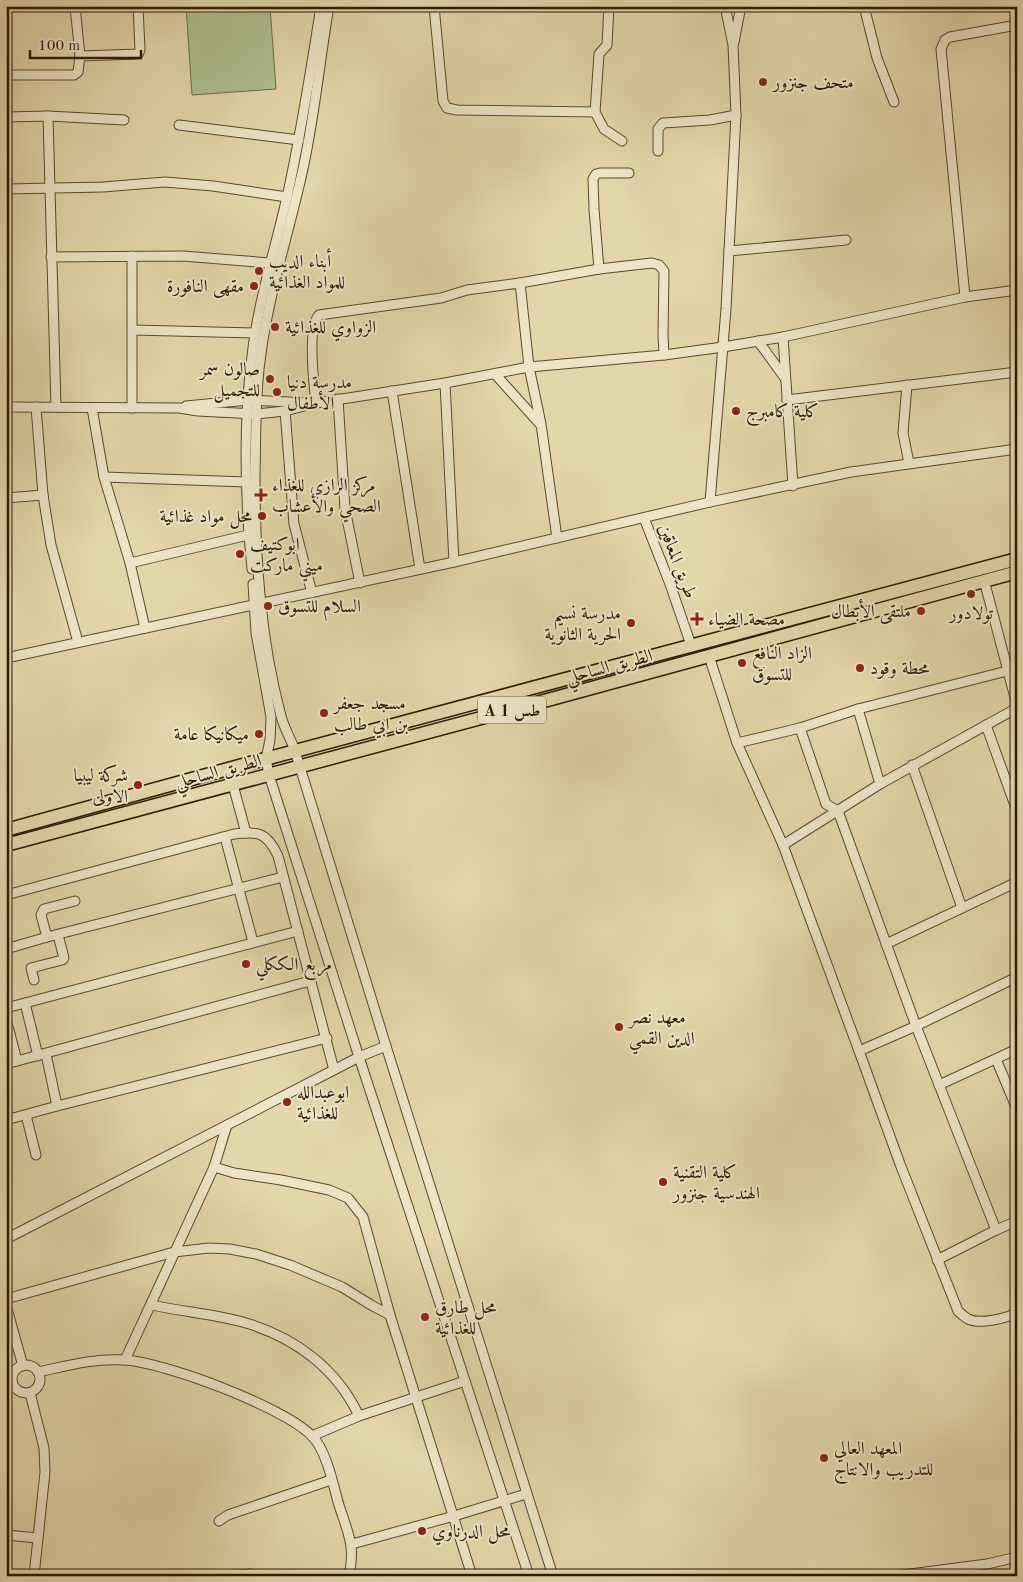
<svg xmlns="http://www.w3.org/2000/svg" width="1023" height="1582" viewBox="0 0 1023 1582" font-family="'Old Standard TT',Amiri,serif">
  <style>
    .garden { fill: #aebf8d; stroke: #6e6c48 }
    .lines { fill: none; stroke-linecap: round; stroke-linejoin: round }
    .minor-casing { stroke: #5a482d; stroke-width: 11 }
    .highway-casing { stroke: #2d1903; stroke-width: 15 }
    .minor { stroke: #ede4c8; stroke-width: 9 }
    .highway { stroke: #e3d6aa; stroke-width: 12 }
    .poi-dot { fill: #8f2418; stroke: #ede4c8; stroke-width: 2 }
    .labels { text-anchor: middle; stroke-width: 4; stroke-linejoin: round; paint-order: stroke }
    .shield { fill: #ede4c8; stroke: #67563e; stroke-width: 1 }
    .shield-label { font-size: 16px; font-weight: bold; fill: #2d1903 }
    .poi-label { font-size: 18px; fill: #2d1903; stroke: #ede4c8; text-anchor: start }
    .street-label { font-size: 18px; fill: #2d1903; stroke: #ede4c8 }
  </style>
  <rect width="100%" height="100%" fill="#e3d6aa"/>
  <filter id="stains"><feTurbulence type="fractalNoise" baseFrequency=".004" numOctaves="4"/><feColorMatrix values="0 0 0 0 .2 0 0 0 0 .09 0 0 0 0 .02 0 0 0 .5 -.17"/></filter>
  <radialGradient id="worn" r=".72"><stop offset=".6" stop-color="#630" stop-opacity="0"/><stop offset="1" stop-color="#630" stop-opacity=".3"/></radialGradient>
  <!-- garden -->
  <polygon class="garden" points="186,6 270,6 276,89 192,95"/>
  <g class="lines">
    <defs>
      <g id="minor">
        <path d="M329,6C320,59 315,112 304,164C290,230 268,294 260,361C255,398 256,437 255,475C255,555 260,638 281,716C284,728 291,739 295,751L386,1046L553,1576"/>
        <polyline points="434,6 443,101 447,108 457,110 595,112"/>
        <polyline points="609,6 607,45 599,54 595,112 604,129 622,141"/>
        <polyline points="864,6 877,58 894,102"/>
        <polyline points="734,42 741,6"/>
        <polyline points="80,56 138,54 140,50 138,6"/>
        <polyline points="6,75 74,75 78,72 80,56 75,6"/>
        <polyline points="48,116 124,120"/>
        <polyline points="6,117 48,116 56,407"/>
        <polyline points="179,125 299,140"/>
        <polyline points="658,151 658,129 663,123 710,120 736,115"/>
        <polyline points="6,189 103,187 165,182 213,186 287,197"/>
        <polyline points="729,251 846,240"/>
        <polyline points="51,257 183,256 270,263"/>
        <polyline points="599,269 594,209 593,179 596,174 600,173 629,173"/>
        <polyline points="520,283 599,269 652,263 659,265 664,271 663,336 664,355"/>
        <polyline points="965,297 941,49 945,40 950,37 1017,25"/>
        <polyline points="133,330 255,333"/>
        <polyline points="783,337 793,486"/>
        <polyline points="758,341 785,378"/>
        <polyline points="495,374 540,424"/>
        <polyline points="445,383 454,562"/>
        <polyline points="907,385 903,433 909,463"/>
        <polyline points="392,391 420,569"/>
        <polyline points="338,399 345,509 360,583"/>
        <polyline points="787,400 1017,372"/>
        <path d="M316,403C314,386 307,326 319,315L441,298L467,290L520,283L529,367L541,424L557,538"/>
        <polyline points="186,406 248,400 308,403"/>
        <polyline points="6,407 179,408 198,411 256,414 285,411 316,403 445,383 529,367 664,355 723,347 783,337 965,297 1017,290"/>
        <polyline points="36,407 43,495 51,545 78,642"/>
        <polyline points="92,408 104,477 130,563 145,628"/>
        <polyline points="132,408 132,256"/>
        <polyline points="285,411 294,524 312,593"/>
        <polyline points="104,477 247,482"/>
        <polyline points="6,498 43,495"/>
        <polyline points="710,502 726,309 736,115 733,45 725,6"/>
        <polyline points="644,518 670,584 691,645"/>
        <polyline points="130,563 248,535"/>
        <path d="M252,569C245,498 243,426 252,356C258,302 275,250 287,197C301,134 311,70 321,6"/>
        <polyline points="984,580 1017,705"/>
        <polyline points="253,584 256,633 271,717 270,740 266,759 269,775 359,1057 529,1576"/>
        <polyline points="709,656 737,743 783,845 859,1051 916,1026 1017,977"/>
        <polyline points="6,658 454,562 710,502 851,472 1017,449"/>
        <polyline points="858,709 880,784"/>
        <polyline points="986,725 1017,811"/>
        <polyline points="800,728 858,709 1007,671"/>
        <polyline points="737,743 800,728 826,804 838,811 916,1026 996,1230 1017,1221"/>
        <polyline points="912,765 962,908"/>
        <polyline points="233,785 246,833"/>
        <polyline points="225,837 253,942"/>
        <polyline points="783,845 880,784 1017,708"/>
        <path d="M6,895L234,834C258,831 267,832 278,856L334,1070"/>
        <polyline points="47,937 41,915 44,909 75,901"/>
        <polyline points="886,944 1017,882"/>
        <polyline points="6,949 47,937 283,877"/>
        <polyline points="34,980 31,968 62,960 64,958 58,935"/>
        <polyline points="25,1003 38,1056"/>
        <polyline points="6,1008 298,931"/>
        <polyline points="6,1019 17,1061"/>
        <path d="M859,1051L900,1164L958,1311C961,1314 965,1317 968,1319C980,1325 1006,1318 1017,1313"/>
        <polyline points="46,1054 57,1106"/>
        <polyline points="996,1059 1017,1109"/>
        <polyline points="6,1064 310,981"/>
        <polyline points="939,1085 1017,1049"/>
        <polyline points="26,1115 36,1155"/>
        <polyline points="6,1120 57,1106 327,1038"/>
        <polyline points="214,1167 234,1173 281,1180 329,1190 348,1198 363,1217 390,1315 472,1576"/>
        <polyline points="6,1239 359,1057 386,1046"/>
        <polyline points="937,1260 996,1230"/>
        <polyline points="6,1299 174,1252 209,1248 230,1249 256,1254 290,1265 342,1287 371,1305 390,1315"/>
        <polyline points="6,1305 23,1366"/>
        <path d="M152,1305C183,1312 216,1314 246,1323C296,1338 337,1369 359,1416"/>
        <polyline points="125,1360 214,1167 227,1125"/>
        <circle cx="26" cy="1379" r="14"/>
        <path d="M38,1372C66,1366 94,1358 124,1360C164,1362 284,1407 312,1436C326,1450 333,1483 338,1502C347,1531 356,1545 349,1576"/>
        <polyline points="30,1393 44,1448 45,1472 34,1576"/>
        <polyline points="312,1436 359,1416 465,1381"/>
        <polyline points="219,1521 228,1515 331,1480"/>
        <polyline points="6,1535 38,1538"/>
        <polyline points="352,1544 454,1516 526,1494"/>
        <polyline points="227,1576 251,1574 260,1576"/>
        <polyline points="895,1576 987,1564 1017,1557"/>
      </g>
      <g id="highway">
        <polyline points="6,830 250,763 1017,559"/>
        <polyline points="6,845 522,707 1017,572"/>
      </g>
    </defs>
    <!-- minor casing -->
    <use href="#minor" class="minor-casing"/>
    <!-- highway casing -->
    <use href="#highway" class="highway-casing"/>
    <!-- minor -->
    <use href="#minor" class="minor"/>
    <!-- highway -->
    <use href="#highway" class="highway"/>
  </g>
  <!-- markers -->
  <g class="poi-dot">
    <circle cx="763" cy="82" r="5"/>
    <circle cx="259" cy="271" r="5"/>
    <circle cx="254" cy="286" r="5"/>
    <circle cx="275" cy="327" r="5"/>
    <circle cx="270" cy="379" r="5"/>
    <circle cx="277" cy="392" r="5"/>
    <circle cx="736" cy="411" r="5"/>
    <path d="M258.5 487.5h5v5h5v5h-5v5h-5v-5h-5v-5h5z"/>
    <circle cx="262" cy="516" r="5"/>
    <circle cx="240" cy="554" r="5"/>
    <circle cx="971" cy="594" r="5"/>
    <circle cx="268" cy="606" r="5"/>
    <circle cx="921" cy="611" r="5"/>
    <path d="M694.5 611.5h5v5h5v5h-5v5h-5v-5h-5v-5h5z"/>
    <circle cx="631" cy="623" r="5"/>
    <circle cx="742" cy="663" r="5"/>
    <circle cx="860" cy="668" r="5"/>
    <circle cx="324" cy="713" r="5"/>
    <circle cx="259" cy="734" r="5"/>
    <circle cx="138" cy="785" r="5"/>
    <circle cx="246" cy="964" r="5"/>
    <circle cx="619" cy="1027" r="5"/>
    <circle cx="287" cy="1102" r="5"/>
    <circle cx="663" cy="1182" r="5"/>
    <circle cx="425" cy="1317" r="5"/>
    <circle cx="824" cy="1458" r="5"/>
    <circle cx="422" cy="1531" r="5"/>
  </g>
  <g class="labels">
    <!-- shield labels -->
    <rect class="shield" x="478" y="696.5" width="68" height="27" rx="4"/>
    <g class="shield-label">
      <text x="512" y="716">A 1 طس</text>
    </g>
    <!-- poi labels -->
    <g class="poi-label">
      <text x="773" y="88">متحف جنزور</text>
      <text x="269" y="267">أبناء الديب<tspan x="269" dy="21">للمواد الغذائية</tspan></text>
      <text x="244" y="292" text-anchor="end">مقهى النافورة</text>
      <text x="285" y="333">الزواوي للغذائية</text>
      <text x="260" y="375" text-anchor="end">صالون سمر<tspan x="260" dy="21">للتجميل</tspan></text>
      <text x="287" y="388">مدرسة دنيا<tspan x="287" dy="21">الأطفال</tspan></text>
      <text x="746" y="417">كلية كامبرج</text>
      <text x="272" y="491">مركز الرازي للغذاء<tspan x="272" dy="21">الصحي والأعشاب</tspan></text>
      <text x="252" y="522" text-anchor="end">محل مواد غذائية</text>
      <text x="250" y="550">ابوكتيف<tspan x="250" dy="21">ميني ماركت</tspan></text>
      <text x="278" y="612">السلام للتسوق</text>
      <text x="911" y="617" text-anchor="end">ملتقى الأبطال</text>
      <text x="621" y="619" text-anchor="end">مدرسة نسيم<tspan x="621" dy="21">الحرية الثانوية</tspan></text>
      <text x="971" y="619" text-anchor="middle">تولادور</text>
      <text x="708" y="625">مصحة الضياء</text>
      <text x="752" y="659">الزاد النافع<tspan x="752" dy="21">للتسوق</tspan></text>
      <text x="870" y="674">محطة وقود</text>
      <text x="334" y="709">مسجد جعفر<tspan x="334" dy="21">بن ابي طالب</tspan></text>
      <text x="249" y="740" text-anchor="end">ميكانيكا عامة</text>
      <text x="128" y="781" text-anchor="end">شركة ليبيا<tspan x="128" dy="21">الاولى</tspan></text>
      <text x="256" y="970">مربع الككلي</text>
      <text x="629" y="1023">معهد نصر<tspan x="629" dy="21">الدين القمي</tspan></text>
      <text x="297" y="1098">ابوعبدالله<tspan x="297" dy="21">للغذائية</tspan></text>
      <text x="673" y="1178">كلية التقنية<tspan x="673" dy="21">الهندسية جنزور</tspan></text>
      <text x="435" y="1313">محل طارق<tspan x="435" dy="21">للغذائية</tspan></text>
      <text x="834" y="1454">المعهد العالي<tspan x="834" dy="21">للتدريب والانتاج</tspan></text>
      <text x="432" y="1537">محل الدرناوي</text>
    </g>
    <!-- street labels -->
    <g class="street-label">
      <text transform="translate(678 561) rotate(69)" y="6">طريق المعاقين</text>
      <text transform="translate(609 666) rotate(-15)" y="6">الطريق الساحلي</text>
      <text transform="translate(218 771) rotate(-15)" y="6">الطريق الساحلي</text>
    </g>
  </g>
  <!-- margin -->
  <rect width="1023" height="1582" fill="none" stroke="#e3d6aa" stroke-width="25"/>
  <rect x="8" y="8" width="1008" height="1567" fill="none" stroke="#2d1903" stroke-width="2.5"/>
  <rect x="12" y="12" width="998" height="1557" fill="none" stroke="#2d1903"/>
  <!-- scale -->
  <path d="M30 50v8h111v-8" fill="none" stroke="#2d1903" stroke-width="2.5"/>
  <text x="38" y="50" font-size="15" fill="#2d1903" stroke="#ede4c8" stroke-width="4" paint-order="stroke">100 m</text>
  <rect width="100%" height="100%" filter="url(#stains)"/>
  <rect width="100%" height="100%" fill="url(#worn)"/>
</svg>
